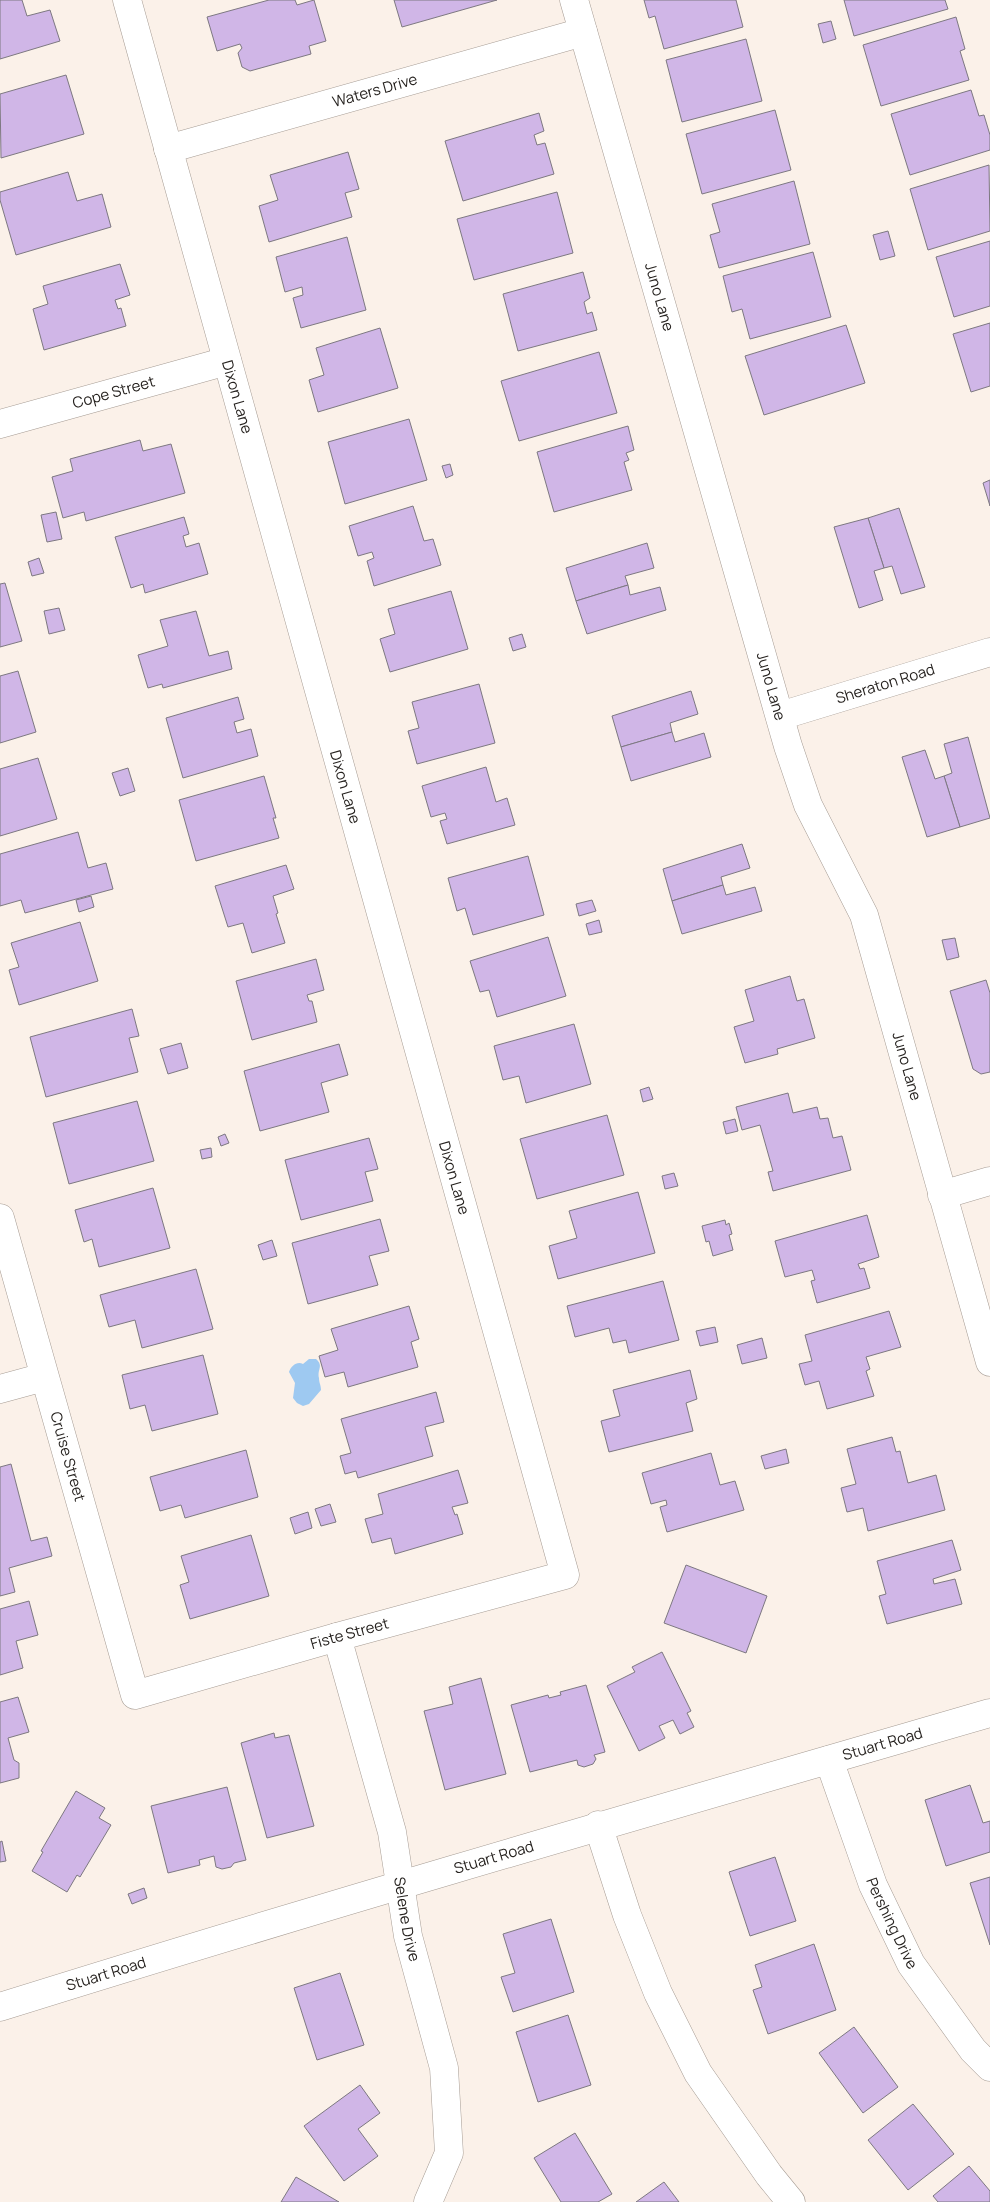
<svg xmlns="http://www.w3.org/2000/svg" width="990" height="2202" viewBox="0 0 990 2202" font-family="Manrope,sans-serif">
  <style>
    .water { fill: #9ec9f1 }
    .building { fill: #d0b6e7; stroke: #7d7881 }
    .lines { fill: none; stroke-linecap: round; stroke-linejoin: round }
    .minor-casing { stroke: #a69c94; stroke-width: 29 }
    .minor { stroke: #fff; stroke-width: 28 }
    .labels { text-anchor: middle; stroke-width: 4; stroke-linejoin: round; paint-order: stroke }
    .street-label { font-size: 15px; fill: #26221f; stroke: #fff }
  </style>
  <rect width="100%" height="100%" fill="#fbf1e9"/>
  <!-- water -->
  <path class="water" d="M309,1359H316C324,1366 317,1369 319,1378C319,1383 321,1385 321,1390L309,1404L303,1406L297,1403L293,1398L295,1383L289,1372C291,1366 297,1361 303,1364Z"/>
  <!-- building -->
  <g class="building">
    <polygon points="0,0 22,0 27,16 50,10 60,41 0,59"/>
    <polygon points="269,0 295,0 297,5 314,0 326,41 309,46 311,54 250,71 242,67 238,53 242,48 240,44 217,51 207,17"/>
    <polygon points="394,0 497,0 402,27"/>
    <polygon points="644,0 736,0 743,27 664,49 655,16 649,18"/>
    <polygon points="844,0 945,0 948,9 854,36"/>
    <polygon points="956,17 965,49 960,51 969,80 881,106 863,45"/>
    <polygon points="831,21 836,39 823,43 818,24"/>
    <polygon points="746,39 762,101 682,122 666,60"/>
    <polygon points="66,75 84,134 1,158 0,94"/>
    <polygon points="971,90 979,116 984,115 990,135 990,150 910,175 891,114"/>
    <polygon points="775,110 791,170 702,194 686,134"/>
    <polygon points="539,113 544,131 534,135 537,145 545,143 554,174 463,201 445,141"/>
    <polygon points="348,152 359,189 345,193 352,217 269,242 259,206 278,200 270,175"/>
    <polygon points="989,165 990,231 928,250 910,189"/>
    <polygon points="68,172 77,201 102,194 111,227 16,255 0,200 0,192"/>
    <polygon points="794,181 810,244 719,268 710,235 720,232 712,204"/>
    <polygon points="557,192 573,253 474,280 457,219"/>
    <polygon points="888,231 895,256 880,260 873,235"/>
    <polygon points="347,237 366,310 301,328 293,298 303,295 302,287 285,292 276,257"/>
    <polygon points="990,241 990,306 954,317 936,257"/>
    <polygon points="813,252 831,317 750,339 742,309 732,312 723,276"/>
    <polygon points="120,264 130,295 115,300 118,309 121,308 126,326 44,350 33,309 48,304 43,286"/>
    <polygon points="583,272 590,298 584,302 587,314 592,312 597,330 518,351 503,294"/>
    <polygon points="990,323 990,386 971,392 953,334"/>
    <polygon points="846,325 865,383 764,415 745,356"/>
    <polygon points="380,328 398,388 318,412 309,380 324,375 316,348"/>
    <polygon points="599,352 617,413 519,441 501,381"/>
    <polygon points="409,419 427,480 345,504 328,442"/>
    <polygon points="628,426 634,450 626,453 629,460 624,462 632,490 554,512 537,452"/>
    <polygon points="140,440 143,451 171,444 185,493 86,521 84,512 63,518 52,477 73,471 70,459"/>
    <polygon points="450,464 453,475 446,478 442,466"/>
    <polygon points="990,480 990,506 983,483"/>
    <polygon points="413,506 424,541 433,539 441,565 374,586 367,561 374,558 372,552 358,556 349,526"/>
    <polygon points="899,508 925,587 901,594 892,566 884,568 868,518"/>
    <polygon points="56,512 62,539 47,542 41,515"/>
    <polygon points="184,517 189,534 183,536 186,547 199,543 208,574 145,593 143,584 131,588 115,537"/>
    <polygon points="868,518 884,568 874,571 883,600 859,608 834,527"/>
    <polygon points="647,543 654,568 625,576 628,585 576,601 566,568"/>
    <polygon points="39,558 44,573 32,576 28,562"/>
    <polygon points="5,583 22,641 0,647 0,584"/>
    <polygon points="628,585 630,595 660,587 666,610 587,634 576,601"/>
    <polygon points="451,591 468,649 390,672 380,639 395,634 388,609"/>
    <polygon points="59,608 65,630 49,634 44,611"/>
    <polygon points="196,611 209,656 228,651 232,669 163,688 162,684 148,688 138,655 168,646 160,620"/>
    <polygon points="522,634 526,647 513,651 509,638"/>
    <polygon points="18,671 36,732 0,743 0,676"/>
    <polygon points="479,684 495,743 417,764 408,731 419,728 412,702"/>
    <polygon points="691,691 698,714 670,723 672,732 621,747 612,716"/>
    <polygon points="238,697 244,719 234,722 237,733 251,729 258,756 183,778 166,718"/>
    <polygon points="672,732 675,742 704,733 711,757 631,781 621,747"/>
    <polygon points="968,737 990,818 960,827 944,776 952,773 944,744"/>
    <polygon points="925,750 935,779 944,776 960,827 927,837 902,757"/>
    <polygon points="38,758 57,819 0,836 0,769"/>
    <polygon points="486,767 496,802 507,798 515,825 447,844 440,821 447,819 445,813 431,817 422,786"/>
    <polygon points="128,768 135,791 120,796 112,773"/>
    <polygon points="264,776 276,818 273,818 279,838 196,861 179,800"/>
    <polygon points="78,832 88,868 106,863 113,889 25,913 21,900 0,906 0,854"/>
    <polygon points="742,844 750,868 721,877 723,885 672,901 663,869"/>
    <polygon points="528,856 544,915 473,935 465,908 457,911 448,878"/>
    <polygon points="286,865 294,889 273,896 278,913 276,914 285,943 252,953 243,923 228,927 215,886"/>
    <polygon points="723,885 726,895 755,887 762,911 682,934 672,901"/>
    <polygon points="91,896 94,907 79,912 76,900"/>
    <polygon points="592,900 596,911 579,916 576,904"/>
    <polygon points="599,920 602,932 589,935 586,924"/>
    <polygon points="80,922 98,981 19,1005 9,970 19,967 11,943"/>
    <polygon points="548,937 566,996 497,1017 489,990 480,992 470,961"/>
    <polygon points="955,938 959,957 947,960 942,940"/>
    <polygon points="316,959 324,990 307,995 309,1001 312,1001 317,1022 252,1040 236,981"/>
    <polygon points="790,976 797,1001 804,999 815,1038 777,1049 778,1054 745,1063 734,1027 754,1021 745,990"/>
    <polygon points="986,980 990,993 990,1072 981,1074 973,1069 950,991"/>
    <polygon points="132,1009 139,1036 129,1038 138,1072 46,1097 30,1037"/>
    <polygon points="574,1024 591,1084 526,1103 519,1076 503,1080 494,1046"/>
    <polygon points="181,1043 188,1068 168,1074 160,1049"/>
    <polygon points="339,1044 348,1075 321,1083 329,1112 260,1131 244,1071"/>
    <polygon points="649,1087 653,1099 643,1102 640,1090"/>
    <polygon points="788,1093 793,1113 817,1107 820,1119 828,1118 833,1138 842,1136 851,1170 773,1191 768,1172 773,1171 760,1125 742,1130 736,1107"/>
    <polygon points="137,1101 154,1161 69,1184 53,1123"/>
    <polygon points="607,1115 624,1175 537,1199 520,1139"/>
    <polygon points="735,1119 738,1131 726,1134 723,1122"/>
    <polygon points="225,1134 229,1143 221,1146 218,1137"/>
    <polygon points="369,1138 378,1169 365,1172 373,1201 301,1220 285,1160"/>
    <polygon points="211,1148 212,1157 202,1159 200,1150"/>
    <polygon points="674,1173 678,1186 665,1189 662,1176"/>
    <polygon points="153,1188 170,1248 99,1267 92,1239 84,1242 75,1210"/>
    <polygon points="638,1192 655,1253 558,1279 549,1246 577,1238 569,1211"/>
    <polygon points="867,1215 879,1257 858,1264 860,1269 864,1268 870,1288 817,1303 811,1281 815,1280 812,1270 785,1277 775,1241"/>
    <polygon points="380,1219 389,1251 369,1256 378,1285 308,1304 292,1243"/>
    <polygon points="725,1220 726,1225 729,1223 732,1234 729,1235 733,1250 713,1256 709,1241 706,1242 702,1226"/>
    <polygon points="272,1240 277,1256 263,1260 258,1245"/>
    <polygon points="196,1269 213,1329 142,1348 135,1320 109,1327 100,1295"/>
    <polygon points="663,1281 679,1340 629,1353 626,1340 613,1343 609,1328 575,1337 567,1306"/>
    <polygon points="409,1306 419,1339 411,1342 418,1367 348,1387 344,1372 325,1377 319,1356 338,1350 331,1329"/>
    <polygon points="889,1311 901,1347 866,1357 870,1369 866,1371 874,1396 827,1409 819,1381 805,1385 799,1364 812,1361 805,1335"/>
    <polygon points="715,1327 718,1342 700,1346 696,1331"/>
    <polygon points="762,1338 767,1358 742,1364 737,1345"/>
    <polygon points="203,1355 218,1414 152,1431 145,1405 130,1409 122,1375"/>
    <polygon points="690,1370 697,1399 686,1403 693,1431 609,1452 601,1421 620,1416 613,1390"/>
    <polygon points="436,1392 444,1422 425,1427 433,1456 358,1478 356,1471 345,1474 340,1456 351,1453 341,1419"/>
    <polygon points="892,1437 896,1452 900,1451 908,1483 936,1475 945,1510 868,1531 863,1508 847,1512 841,1488 856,1484 847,1449"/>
    <polygon points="786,1449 789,1463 765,1469 761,1456"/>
    <polygon points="246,1450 258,1497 185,1518 181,1505 160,1511 150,1477"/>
    <polygon points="711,1453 720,1485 735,1481 744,1510 667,1532 660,1507 667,1505 666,1500 651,1504 642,1473"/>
    <polygon points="11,1464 31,1541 47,1537 52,1556 9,1568 15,1592 0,1596 0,1467"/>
    <polygon points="458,1470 468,1503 452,1507 455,1515 457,1514 463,1534 395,1554 391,1538 372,1543 365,1519 383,1514 378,1494"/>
    <polygon points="330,1504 336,1522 321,1526 315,1509"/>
    <polygon points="308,1512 312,1528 295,1534 290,1518"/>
    <polygon points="251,1535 269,1596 190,1619 180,1585 189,1582 181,1556"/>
    <polygon points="952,1540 961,1570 933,1579 934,1584 955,1579 962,1604 887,1624 879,1596 886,1594 877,1561"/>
    <polygon points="686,1565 767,1596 746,1653 664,1623"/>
    <polygon points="29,1601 38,1635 16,1641 23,1668 0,1675 0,1609"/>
    <polygon points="662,1652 691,1711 687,1713 694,1727 680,1734 673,1720 659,1726 665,1738 639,1751 607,1686 635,1672 632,1667"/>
    <polygon points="481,1678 506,1774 445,1790 424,1711 453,1704 449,1687"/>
    <polygon points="586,1685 605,1752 594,1755 596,1759 593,1764 584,1767 578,1765 577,1760 530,1772 511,1705 548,1695 549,1698 561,1695 560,1692"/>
    <polygon points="18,1697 29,1732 8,1738 14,1760 19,1763 19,1778 0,1783 0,1702"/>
    <polygon points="274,1733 275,1738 289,1735 314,1826 267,1838 241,1743"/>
    <polygon points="970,1785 983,1823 990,1821 990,1852 946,1866 925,1800"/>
    <polygon points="227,1787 246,1860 234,1863 231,1867 222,1869 216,1867 214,1856 199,1860 200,1865 168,1873 151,1806"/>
    <polygon points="76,1791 105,1808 99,1818 111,1825 80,1877 77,1875 67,1892 32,1871 43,1852 41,1851"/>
    <polygon points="2,1841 6,1861 0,1862 0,1842"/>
    <polygon points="775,1857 796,1921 750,1936 729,1872"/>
    <polygon points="990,1877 990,1945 970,1883"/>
    <polygon points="144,1888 147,1898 132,1904 128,1894"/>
    <polygon points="551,1919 574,1992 513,2012 501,1977 515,1973 503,1934"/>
    <polygon points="814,1944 836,2010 768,2034 753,1990 762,1987 755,1965"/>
    <polygon points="340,1973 364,2045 317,2060 294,1988"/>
    <polygon points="568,2015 591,2085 538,2102 516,2032"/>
    <polygon points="854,2027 898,2087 863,2113 819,2053"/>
    <polygon points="360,2085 380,2113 358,2129 378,2156 344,2181 304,2126"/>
    <polygon points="913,2104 954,2154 908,2190 868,2140"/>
    <polygon points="575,2133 612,2194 598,2202 561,2202 534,2158"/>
    <polygon points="969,2166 990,2191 990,2202 938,2202 933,2196"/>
    <polygon points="296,2177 339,2202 281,2202"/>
    <polygon points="664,2182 679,2202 636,2202"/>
  </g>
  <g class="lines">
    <defs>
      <g id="minor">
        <path id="s1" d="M574,0L788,746L808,805L864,915L990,1362"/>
        <path id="s2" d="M168,149L583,32"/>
        <path id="s3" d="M0,424L227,361"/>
        <path id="s4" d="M780,716L990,652"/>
        <polyline points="942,1195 990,1181"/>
        <path id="s5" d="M0,1218L135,1695L337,1637L565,1575L127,0"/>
        <polyline points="0,1389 44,1377"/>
        <path id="s6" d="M337,1637L392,1832L408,1936L444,2068L449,2153L428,2202"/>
        <path id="s7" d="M829,1760L873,1885L911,1964L973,2050L990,2067"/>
        <polyline points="598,1825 627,1915 658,1993 698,2073 769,2175 791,2202"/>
        <path id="s8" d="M0,2007C329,1904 659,1809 990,1713"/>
      </g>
    </defs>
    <!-- minor casing -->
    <use href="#minor" class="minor-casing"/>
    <!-- minor -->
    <use href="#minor" class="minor"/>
  </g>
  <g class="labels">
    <!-- street labels -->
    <g class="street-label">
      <text dy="5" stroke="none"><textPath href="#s2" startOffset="215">Waters Drive</textPath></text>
      <text dy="5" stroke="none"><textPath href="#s1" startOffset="309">Juno Lane</textPath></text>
      <text dy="5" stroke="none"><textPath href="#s3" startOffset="118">Cope Street</textPath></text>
      <text transform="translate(237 397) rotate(74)" y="5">Dixon Lane</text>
      <text dy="5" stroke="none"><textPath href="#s4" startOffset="110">Sheraton Road</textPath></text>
      <text dy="5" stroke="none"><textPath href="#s1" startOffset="714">Juno Lane</textPath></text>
      <text transform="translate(345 787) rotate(74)" y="5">Dixon Lane</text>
      <text dy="5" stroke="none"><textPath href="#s1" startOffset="1119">Juno Lane</textPath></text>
      <text transform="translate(454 1178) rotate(74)" y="5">Dixon Lane</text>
      <text dy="5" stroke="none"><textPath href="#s5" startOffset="248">Cruise Street</textPath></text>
      <text dy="5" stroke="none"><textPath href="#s5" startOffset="719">Fiste Street</textPath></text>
      <text dy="5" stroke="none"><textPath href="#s8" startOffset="921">Stuart Road</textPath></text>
      <text dy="5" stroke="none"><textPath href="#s8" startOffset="516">Stuart Road</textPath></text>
      <text dy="5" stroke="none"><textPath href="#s6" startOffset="291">Selene Drive</textPath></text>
      <text dy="5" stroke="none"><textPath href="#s7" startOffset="175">Pershing Drive</textPath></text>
      <text dy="5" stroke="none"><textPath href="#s8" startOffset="111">Stuart Road</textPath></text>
    </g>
  </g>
</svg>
